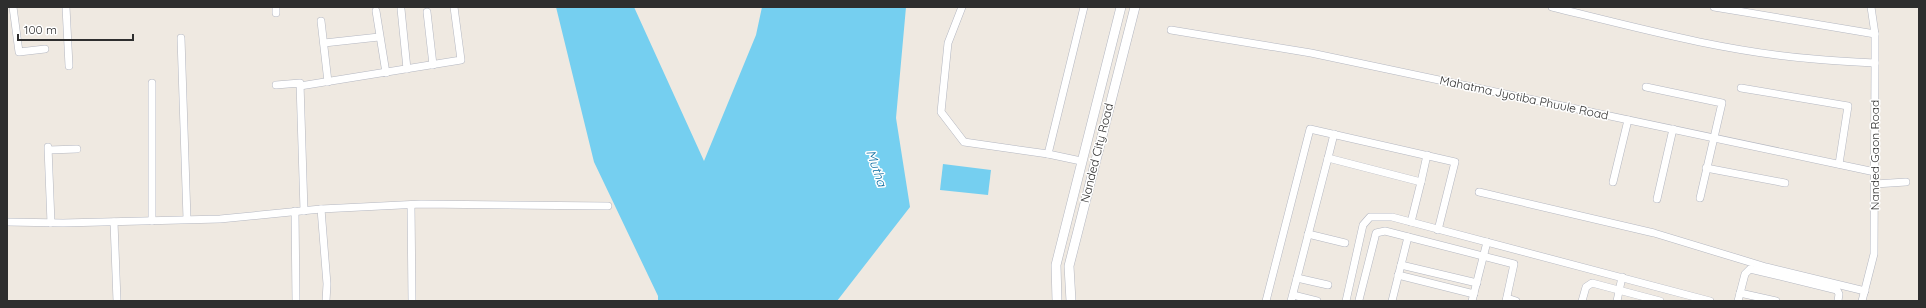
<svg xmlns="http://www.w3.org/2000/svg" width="1926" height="308" viewBox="0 0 1926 308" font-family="Quicksand,sans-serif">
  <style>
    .water { fill: #75cff0 }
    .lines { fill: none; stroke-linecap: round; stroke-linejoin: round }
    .minor-casing { stroke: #b4b7c1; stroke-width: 8 }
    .tertiary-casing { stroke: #b4b7c1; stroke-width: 10 }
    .minor { stroke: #fff; stroke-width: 7 }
    .tertiary { stroke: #fff; stroke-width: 9 }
    .labels { text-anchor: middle; stroke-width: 3; stroke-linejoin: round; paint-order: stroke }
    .street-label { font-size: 12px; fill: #2e2e2e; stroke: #fff }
    .water-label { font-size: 13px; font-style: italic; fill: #0d6fa3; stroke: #fff }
  </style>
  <rect width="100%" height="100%" fill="#efe9e1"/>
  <!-- water -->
  <g class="water">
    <polygon points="556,7 634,7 704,161 756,35 762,7 906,7 896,118 910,207 837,301 658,301 658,296 594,162"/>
    <polygon points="943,164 991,170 988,195 940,190"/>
  </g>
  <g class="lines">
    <defs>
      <g id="minor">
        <polyline points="13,7 19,52 45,49"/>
        <polyline points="66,7 69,66"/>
        <polyline points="276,7 276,13"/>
        <polyline points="962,7 948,43 941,112 964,142 1048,154 1081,161"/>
        <path d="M1552,7C1638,28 1726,52 1814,59C1835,61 1855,62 1875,63"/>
        <polyline points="1714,7 1875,34"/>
        <polyline points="401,9 407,69"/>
        <polyline points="376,11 386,73"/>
        <polyline points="427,12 433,65"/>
        <polyline points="321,21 328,82"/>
        <polyline points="1171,30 1311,53 1875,172"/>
        <polyline points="181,38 187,219"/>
        <polyline points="324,43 379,37"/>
        <polyline points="152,83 152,221"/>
        <polyline points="276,85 300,83 304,211"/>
        <polyline points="300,86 461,60 454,7"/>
        <polyline points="1646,87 1722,103 1700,198"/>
        <polyline points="1741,88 1848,106 1839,164"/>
        <polyline points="48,147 51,223"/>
        <polyline points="49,150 77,149"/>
        <polyline points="1048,154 1084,7"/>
        <polyline points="1328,158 1334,134"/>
        <polyline points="1706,168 1785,183"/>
        <polyline points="1421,182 1427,155"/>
        <polyline points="1613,182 1628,120"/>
        <polyline points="1875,184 1906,182"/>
        <polyline points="1479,192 1654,233 1766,267 1865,291"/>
        <polyline points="1657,199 1673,129"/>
        <polyline points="411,205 412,301"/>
        <polyline points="321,209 327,284 326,301"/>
        <polyline points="295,211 296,301"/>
        <polyline points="7,222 63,223 220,219 321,209 421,204 608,206"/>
        <polyline points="114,222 117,301"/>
        <polyline points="1308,234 1345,243"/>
        <polyline points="1401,265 1477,283"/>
        <polyline points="1398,275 1474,294"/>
        <polyline points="1297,278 1328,285"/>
        <polyline points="1740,293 1776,301"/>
        <polyline points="1293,295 1317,301"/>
        <polyline points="1507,298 1516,301"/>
        <polyline points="1359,300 1375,237 1376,233 1385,231 1514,264 1506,301"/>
        <polyline points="1266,301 1310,129 1455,162 1438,230"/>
        <polyline points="1291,301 1328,158 1421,182 1411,222"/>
        <polyline points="1346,301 1363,225 1370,217 1392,217 1710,301"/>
        <polyline points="1392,301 1408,237"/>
        <polyline points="1472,301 1487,242"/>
        <polyline points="1582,301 1586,287 1592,283 1660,301"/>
        <polyline points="1617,301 1622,277"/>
        <polyline points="1738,301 1745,274 1750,269 1837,290 1839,294 1838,301"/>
        <polyline points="1862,301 1874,254 1875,63 1875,34 1871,7"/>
      </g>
      <g id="tertiary">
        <polyline points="1057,301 1056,265 1121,7"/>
        <polyline points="1071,301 1069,266 1135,7"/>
      </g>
    </defs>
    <!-- minor casing -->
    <use href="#minor" class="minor-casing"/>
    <!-- tertiary casing -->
    <use href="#tertiary" class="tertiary-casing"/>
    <!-- minor -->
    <use href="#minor" class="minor"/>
    <!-- tertiary -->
    <use href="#tertiary" class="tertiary"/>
  </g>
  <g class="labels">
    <!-- street labels -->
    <g class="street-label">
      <text transform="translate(1524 98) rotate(12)" y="4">Mahatma Jyotiba Phuule Road</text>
      <text transform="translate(1097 153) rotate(-76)" y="4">Nanded City Road</text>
      <text transform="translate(1875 155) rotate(-90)" y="4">Nanded Gaon Road</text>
    </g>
    <!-- water labels -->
    <g class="water-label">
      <text transform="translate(877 168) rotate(71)" y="5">Mutha</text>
    </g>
  </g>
  <!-- border -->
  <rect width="1926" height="308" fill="none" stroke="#2e2e2e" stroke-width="16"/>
  <!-- scale -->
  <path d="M18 34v6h115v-6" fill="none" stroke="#2e2e2e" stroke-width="2"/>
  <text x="24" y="34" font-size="12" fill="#2e2e2e" stroke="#ffffff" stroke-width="3" paint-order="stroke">100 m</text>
</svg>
